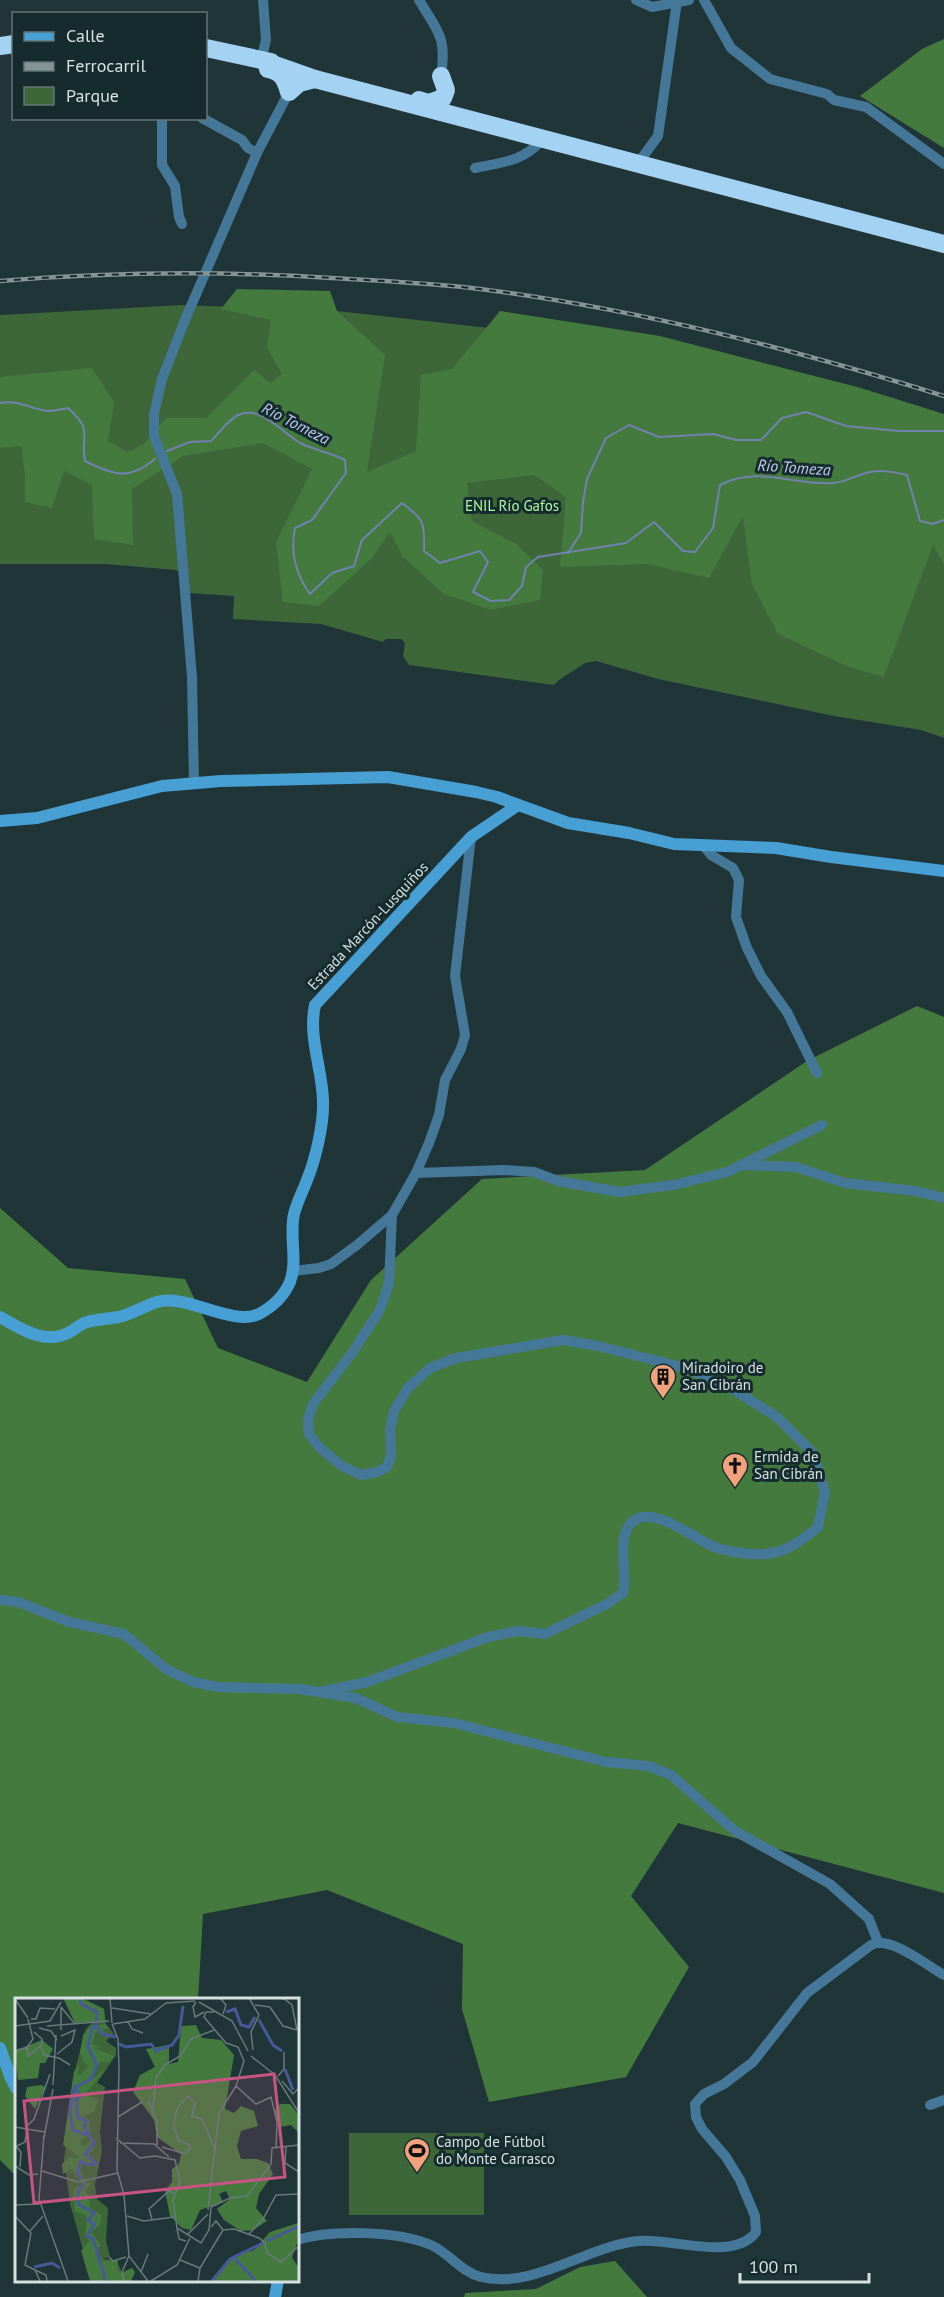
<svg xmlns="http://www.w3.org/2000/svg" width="944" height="2297" viewBox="0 0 944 2297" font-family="'PT Sans',sans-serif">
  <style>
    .green { fill: #3d6738 }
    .forest { fill: #457a3f }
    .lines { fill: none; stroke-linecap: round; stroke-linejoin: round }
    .stream { stroke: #7182af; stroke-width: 2 }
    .street { stroke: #457898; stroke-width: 10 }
    .secondary { stroke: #489fd3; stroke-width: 12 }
    .highway { stroke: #a3d2f2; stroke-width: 18 }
    .rail-casing { stroke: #849497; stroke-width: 4.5 }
    .rail { stroke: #162b2d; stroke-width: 2; stroke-dasharray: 7; stroke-linecap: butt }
    .labels { text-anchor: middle; stroke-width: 6; stroke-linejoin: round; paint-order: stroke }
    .park-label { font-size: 15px; fill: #acf8a3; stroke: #162b2d }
    .street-label { font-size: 15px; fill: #d5e1e3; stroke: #162b2d }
    .poi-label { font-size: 15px; fill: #d5e1e3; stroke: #162b2d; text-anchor: start }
    .water-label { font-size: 16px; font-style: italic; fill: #bdcaf0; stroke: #162b2d }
    .inset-river { fill: none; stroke: #465999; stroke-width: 3 }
    .inset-road { fill: none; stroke: #687a7c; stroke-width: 1.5 }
    .view { fill: #c85484; fill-opacity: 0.15; stroke: #c85484; stroke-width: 3 }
    .inset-edge { fill: none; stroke: #d5e1e3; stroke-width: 3 }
  </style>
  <rect width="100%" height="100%" fill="#203538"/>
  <!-- green -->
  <g class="green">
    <polygon points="182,305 337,311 498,329 944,434 944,738 921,730 834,716 658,679 596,661 585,663 559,680 554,685 409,665 403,656 405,643 401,639 386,639 383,642 321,624 233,619 234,596 189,593 183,574 176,570 106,564 0,564 0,315"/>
    <rect x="349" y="2133" width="135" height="82"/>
  </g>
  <!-- forest -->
  <g class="forest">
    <polygon points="944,39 944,148 860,96 922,49"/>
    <polygon points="237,289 330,291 337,311 385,355 367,472 416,451 421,375 452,369 500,311 660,336 861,388 944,414 944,564 933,545 884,677 849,667 778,634 752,584 743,516 709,578 647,564 560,567 566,497 534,475 467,483 472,521 516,544 543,570 540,600 491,610 444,594 403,557 390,532 371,559 319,606 283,602 276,542 312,469 263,443 183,456 132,489 133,545 94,539 92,485 64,471 52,508 25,502 25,476 21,446 0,448 0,377 92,368 114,402 108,441 128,452 145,443 166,418 206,418 254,370 270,383 282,374 267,347 271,320 221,309"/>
    <polygon points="917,1006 944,1017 944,1893 678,1823 631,1896 689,1967 626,2077 489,2102 462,2009 463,1944 327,1890 203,1914 198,2000 16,2000 16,2176 0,2160 0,1208 68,1268 185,1279 218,1348 307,1382 371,1280 482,1179 645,1170 807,1061"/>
    <polygon points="615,2261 647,2297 464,2297 465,2293 536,2289 580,2267"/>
  </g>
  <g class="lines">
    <!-- stream -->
    <g class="stream">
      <path d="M0,403C18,399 32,410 48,411C54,411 62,409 68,408C94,431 80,433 85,461C113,475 129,481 155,459"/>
      <path d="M167,451L190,442L211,441C219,433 228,420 238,415C261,404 283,434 302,444C316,450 331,453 345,460L346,473L312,520L295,528C290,552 295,573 310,594L332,573L354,566L362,540L402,503C424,519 425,523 424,551L440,563L480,551L488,562L473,592L491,601L509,600L522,586L526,567L538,557L626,543L654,522L683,551L695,552L713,528L720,485C758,465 794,486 834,483C845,482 855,476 866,473C879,469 894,472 907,475L920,521L933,524L944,520"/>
      <polyline points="568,553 581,533 583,502 587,479 606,438 629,425 659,437 713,434 736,440 761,440 782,418 806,412 846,426 899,431 944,431"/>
    </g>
    <!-- street -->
    <g class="street">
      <path d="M419,0C438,32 447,36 441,76"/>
      <polyline points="636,0 652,7 689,0"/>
      <polyline points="704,0 731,48 770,79 827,94 834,100 866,107 944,164"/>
      <polyline points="261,60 266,40 263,0"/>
      <polyline points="162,118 162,165 175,186 179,217 182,224"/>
      <polyline points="202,118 242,140 248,148 257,153"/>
      <polyline points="639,162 658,136 677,1"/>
      <path d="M475,168C500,163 526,161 542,139"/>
      <polyline points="194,783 192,677 177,494 154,436 154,414 162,379 185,320 257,153 289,92"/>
      <polyline points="703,845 711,855 733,868 739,880 736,917 747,948 761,976 787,1012 817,1073"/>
      <polyline points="745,1165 796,1167 845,1183 915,1191 944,1198"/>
      <polyline points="416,1173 504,1170 534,1172 558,1181 619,1192 673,1185 727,1172 822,1125"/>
      <polyline points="293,1271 319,1268 331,1264 357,1245 392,1215 416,1173 429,1143 439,1115 445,1080 461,1049 465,1035 455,976 471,837"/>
      <polyline points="0,1600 18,1602 69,1622 124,1634 166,1669 193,1682 218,1687 299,1689 356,1698 397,1717 454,1723 606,1762 648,1766 671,1775 735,1831 830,1884 869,1919 878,1942"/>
      <path d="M319,1692L367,1682L488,1637L518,1631L545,1634L607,1604L623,1593C627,1574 620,1551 625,1534C638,1494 689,1535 708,1544C721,1551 738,1553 752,1554C782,1556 797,1544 818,1527L825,1492L813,1453L777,1417L729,1387L685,1368L598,1346L563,1340L456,1358L430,1368L408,1388L394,1411L390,1429L391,1455L387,1467L377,1472L361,1475L342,1466L320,1448L309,1434L308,1419L313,1404L352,1353L380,1310L389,1283L392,1215"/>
      <polyline points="930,2105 944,2100"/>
      <path d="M297,2240C331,2229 398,2231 431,2245C449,2253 461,2272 481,2277C534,2290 588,2245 639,2241C673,2238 734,2262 756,2232L755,2216L740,2180L726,2157L702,2129L696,2117L695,2104L704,2094L724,2084L753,2062L807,1993L871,1945C890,1935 926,1965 944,1975"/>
    </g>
    <!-- secondary -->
    <g class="secondary">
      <polyline points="0,821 37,818 162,786 221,781 388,777 476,792 497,797 568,823 629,833 674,844 776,848 831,857 944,871"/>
      <path d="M0,1317C20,1328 44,1345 68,1333C75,1330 79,1324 87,1322C97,1319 108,1319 119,1317C132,1314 144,1306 157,1302C185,1293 233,1327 259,1314C272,1307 284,1296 290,1282C298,1260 289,1236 294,1214C297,1202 303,1191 307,1180C316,1158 324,1123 323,1100C322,1068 308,1037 315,1005L471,837L518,805"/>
      <polyline points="0,2048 10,2076 16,2088"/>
      <polyline points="275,2297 278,2280"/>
    </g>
    <!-- highway -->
    <g class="highway">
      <polyline points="0,46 14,44"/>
      <polyline points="206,48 271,62"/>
      <polyline points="261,60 315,79 944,244"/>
      <path d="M268,69C282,72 285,79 289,92L299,83L315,79"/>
      <polyline points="419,100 429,103 443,98 446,90 441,76"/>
    </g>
    <defs>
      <path id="rail" d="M0,281C110,272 222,271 332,278C381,281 431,283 480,289C638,309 792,349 944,396"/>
    </defs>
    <!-- rail casing -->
    <use href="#rail" class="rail-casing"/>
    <!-- rail -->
    <use href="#rail" class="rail"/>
  </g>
  <!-- icons -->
  <defs>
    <symbol id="building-pin" viewBox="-11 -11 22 30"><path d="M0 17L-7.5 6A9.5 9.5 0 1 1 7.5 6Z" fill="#f1a17c" stroke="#162b2d"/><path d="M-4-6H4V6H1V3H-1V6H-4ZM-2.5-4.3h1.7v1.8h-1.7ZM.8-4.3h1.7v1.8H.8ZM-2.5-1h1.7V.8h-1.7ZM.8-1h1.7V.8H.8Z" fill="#111"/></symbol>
    <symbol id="church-pin" viewBox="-11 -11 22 30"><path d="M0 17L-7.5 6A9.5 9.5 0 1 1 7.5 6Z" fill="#f1a17c" stroke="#162b2d"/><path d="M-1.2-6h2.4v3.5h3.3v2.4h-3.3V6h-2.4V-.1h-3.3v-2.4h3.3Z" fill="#111"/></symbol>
    <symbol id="stadium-pin" viewBox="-11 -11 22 30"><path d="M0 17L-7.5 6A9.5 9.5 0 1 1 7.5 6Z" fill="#f1a17c" stroke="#162b2d"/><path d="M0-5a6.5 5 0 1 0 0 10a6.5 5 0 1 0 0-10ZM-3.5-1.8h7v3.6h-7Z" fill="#111"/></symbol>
  </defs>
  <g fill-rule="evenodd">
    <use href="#building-pin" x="648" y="1362" width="30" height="40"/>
    <use href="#church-pin" x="720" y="1451" width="30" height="40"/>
    <use href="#stadium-pin" x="402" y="2136" width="30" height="40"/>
  </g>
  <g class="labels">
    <!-- park labels -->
    <g class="park-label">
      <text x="512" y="511">ENIL Río Gafos</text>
    </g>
    <!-- street labels -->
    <g class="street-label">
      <text transform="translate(368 926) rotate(-47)" y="5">Estrada Marcón-Lusquiños</text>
    </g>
    <!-- poi labels -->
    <g class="poi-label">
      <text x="682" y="1373">Miradoiro de<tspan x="682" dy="17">San Cibrán</tspan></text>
      <text x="754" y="1462">Ermida de<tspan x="754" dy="17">San Cibrán</tspan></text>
      <text x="436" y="2147">Campo de Fútbol<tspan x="436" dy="17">do Monte Carrasco</tspan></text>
    </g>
    <!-- water labels -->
    <g class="water-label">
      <text transform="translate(296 423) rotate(27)" y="6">Río Tomeza</text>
      <text transform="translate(794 467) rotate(4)" y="6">Río Tomeza</text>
    </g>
  </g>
  <!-- overview -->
  <g transform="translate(15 1998)">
    <rect width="284" height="284" fill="#203538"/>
    <path d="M71,2L89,11L91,26L99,36L91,43L101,50V57L82,85L90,89L85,133L87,153L80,187L82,201L93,210L91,243L95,259L87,261L101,262L106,272L107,276L77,283L55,206L49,161L61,68L71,31L76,26Z" fill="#3d6738"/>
    <path d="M48,0H66L89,11L90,23L60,25ZM90,26L94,30L87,31L93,39L81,33L77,46L85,49L78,50L100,58L94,64H85L77,82L93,69L69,97L83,101L80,113L68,119L74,122L75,138L65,142L67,149L79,140V150L73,157L82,168L67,166L65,172L71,185H77L70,193L74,197L68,200L75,202V210L87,217L85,227L76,233L86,248L80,251L88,263L103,262L102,271L106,275L117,270L120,274L116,283H75L66,253L75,243L70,238L72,218L60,213L58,191L67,186L57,171L48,176L47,166L54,159L66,160L48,147L59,73L64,67L62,76L65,77L74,68L69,65L65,54L68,37L75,28ZM181,27L187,40L206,42L219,57L210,111L219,115L226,108L239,113L243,128L226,133L222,148L226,161H242L253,165L258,176L244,196L241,210L252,223L238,232L226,233L209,222L202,211L215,201L211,193L204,196L208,204L185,212L176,232L167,230L155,218L150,193L157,184V171L164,166L166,156L142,139L139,122L118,94L125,77L140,69L131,51L154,47V66L163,64L166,28ZM27,42L38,51L30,65H25L23,80L3,82L0,53ZM26,87L30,89L20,111L10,98L12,89ZM265,106H275L283,116V134L276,127L264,129L259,113ZM283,225V243L277,259L283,269V283H197L217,259L239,252L255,234Z" fill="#457a3f"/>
    <path class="inset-river" d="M65,0L66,6L82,14L81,28M211,14L220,11L226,27L234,29L240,19M244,22L258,47L267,53M104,46L111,49L136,46L141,53L157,47L164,37L168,8M270,71L278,92M59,90L55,113L58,132L72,137M66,181L62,174L66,163L74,167L81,165L70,156L79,145L69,128L72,123L63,120L61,101L66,98L60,89L76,81L82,67L73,49L77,30L81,28L87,36L101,39M69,185L63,193V206L79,215L73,222L79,226L72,238L78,241L91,283M252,243L284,228M220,261L241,283M19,269L37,265L45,270M197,283L215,261L248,245"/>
    <path class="inset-road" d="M95,0L97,25M205,0L211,7L208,16M234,0L244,17L236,34L238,52M268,0L277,7L282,32M0,1L13,20M181,4L178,9L180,19L189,14M184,4L217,23L233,53M240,7L255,9L268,28L282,32M46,9L60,26M97,10L136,16M199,14H191L189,19L211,45L223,49L229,63L221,88L241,106L256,99L262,124L261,149M16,21H21L25,10L40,11M113,24L117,31L128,35M97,26L103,41L104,69L102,172L109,197L114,258L133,283M98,26L130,21L151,5L180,3M0,28L35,23L46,4M32,28L94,23M24,30L36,33L42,42M46,32V9M12,49L13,58L27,47V41L19,34M26,49L29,57L44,60L55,67M0,53L12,49L18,41L13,21M42,56L57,44L60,32L46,38M236,58L260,77L284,115M263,78L269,71V54M267,83L278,96L284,90M38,87L41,37M133,103L142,124V147M138,111L141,80L150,67L165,58L176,41L199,32M103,119L127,104M0,129L30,134M11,129L19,121L35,76M29,137L24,201L53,283M29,140L38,91M101,140L125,160L140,158L160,162L165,184L158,202L162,230L186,245L194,232L196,209L215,200L232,198L256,166L257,150L284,147M105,145L139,146L154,159M0,147L6,154L5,169M0,149L10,144L12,132M147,149L170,156L175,151V147L164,143L159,129L162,110L173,98L180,105L177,118L187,121L200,151M271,149L270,165L284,174M0,168L14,177L23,176M27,173L63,184L103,175M0,207L25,206M193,212L204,115L221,88M0,218L16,235L10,267L20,272L25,283M112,218L129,223L159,219M137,221L134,211L154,193L160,196M196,229L201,223L208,232L219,231L244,240L250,245L252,255L266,264L284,248M162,230L164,241L171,243M15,233L28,218M234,236L248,221L261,197L284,196M172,237L193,216M94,259L98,263L111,259M165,262L185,270M20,272L31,277L32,283M126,274L133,256M109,283L107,274L114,258M136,283L162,267L175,240M183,283L185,270L208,232"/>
    <path class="view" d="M259,76L270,179L19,205L9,103Z"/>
    <rect width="284" height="284" class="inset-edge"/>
  </g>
  <!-- legend -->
  <rect x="12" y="12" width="195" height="108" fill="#162b2d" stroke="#627476" stroke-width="1.5"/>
  <rect x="24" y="32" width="30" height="9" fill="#489fd3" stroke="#627476" stroke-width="1.5"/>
  <text x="66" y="42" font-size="18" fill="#d5e1e3">Calle</text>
  <rect x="24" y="62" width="30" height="9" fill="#849497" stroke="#627476" stroke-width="1.5"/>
  <text x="66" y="72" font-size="18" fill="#d5e1e3">Ferrocarril</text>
  <rect x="24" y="87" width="30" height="18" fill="#3d6738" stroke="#627476" stroke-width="1.5"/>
  <text x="66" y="102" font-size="18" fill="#d5e1e3">Parque</text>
  <!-- scale -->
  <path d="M740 2273v9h129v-9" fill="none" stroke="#d5e1e3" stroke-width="3"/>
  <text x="749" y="2273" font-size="18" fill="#d5e1e3" stroke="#162b2d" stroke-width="4.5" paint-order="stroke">100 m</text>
</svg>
